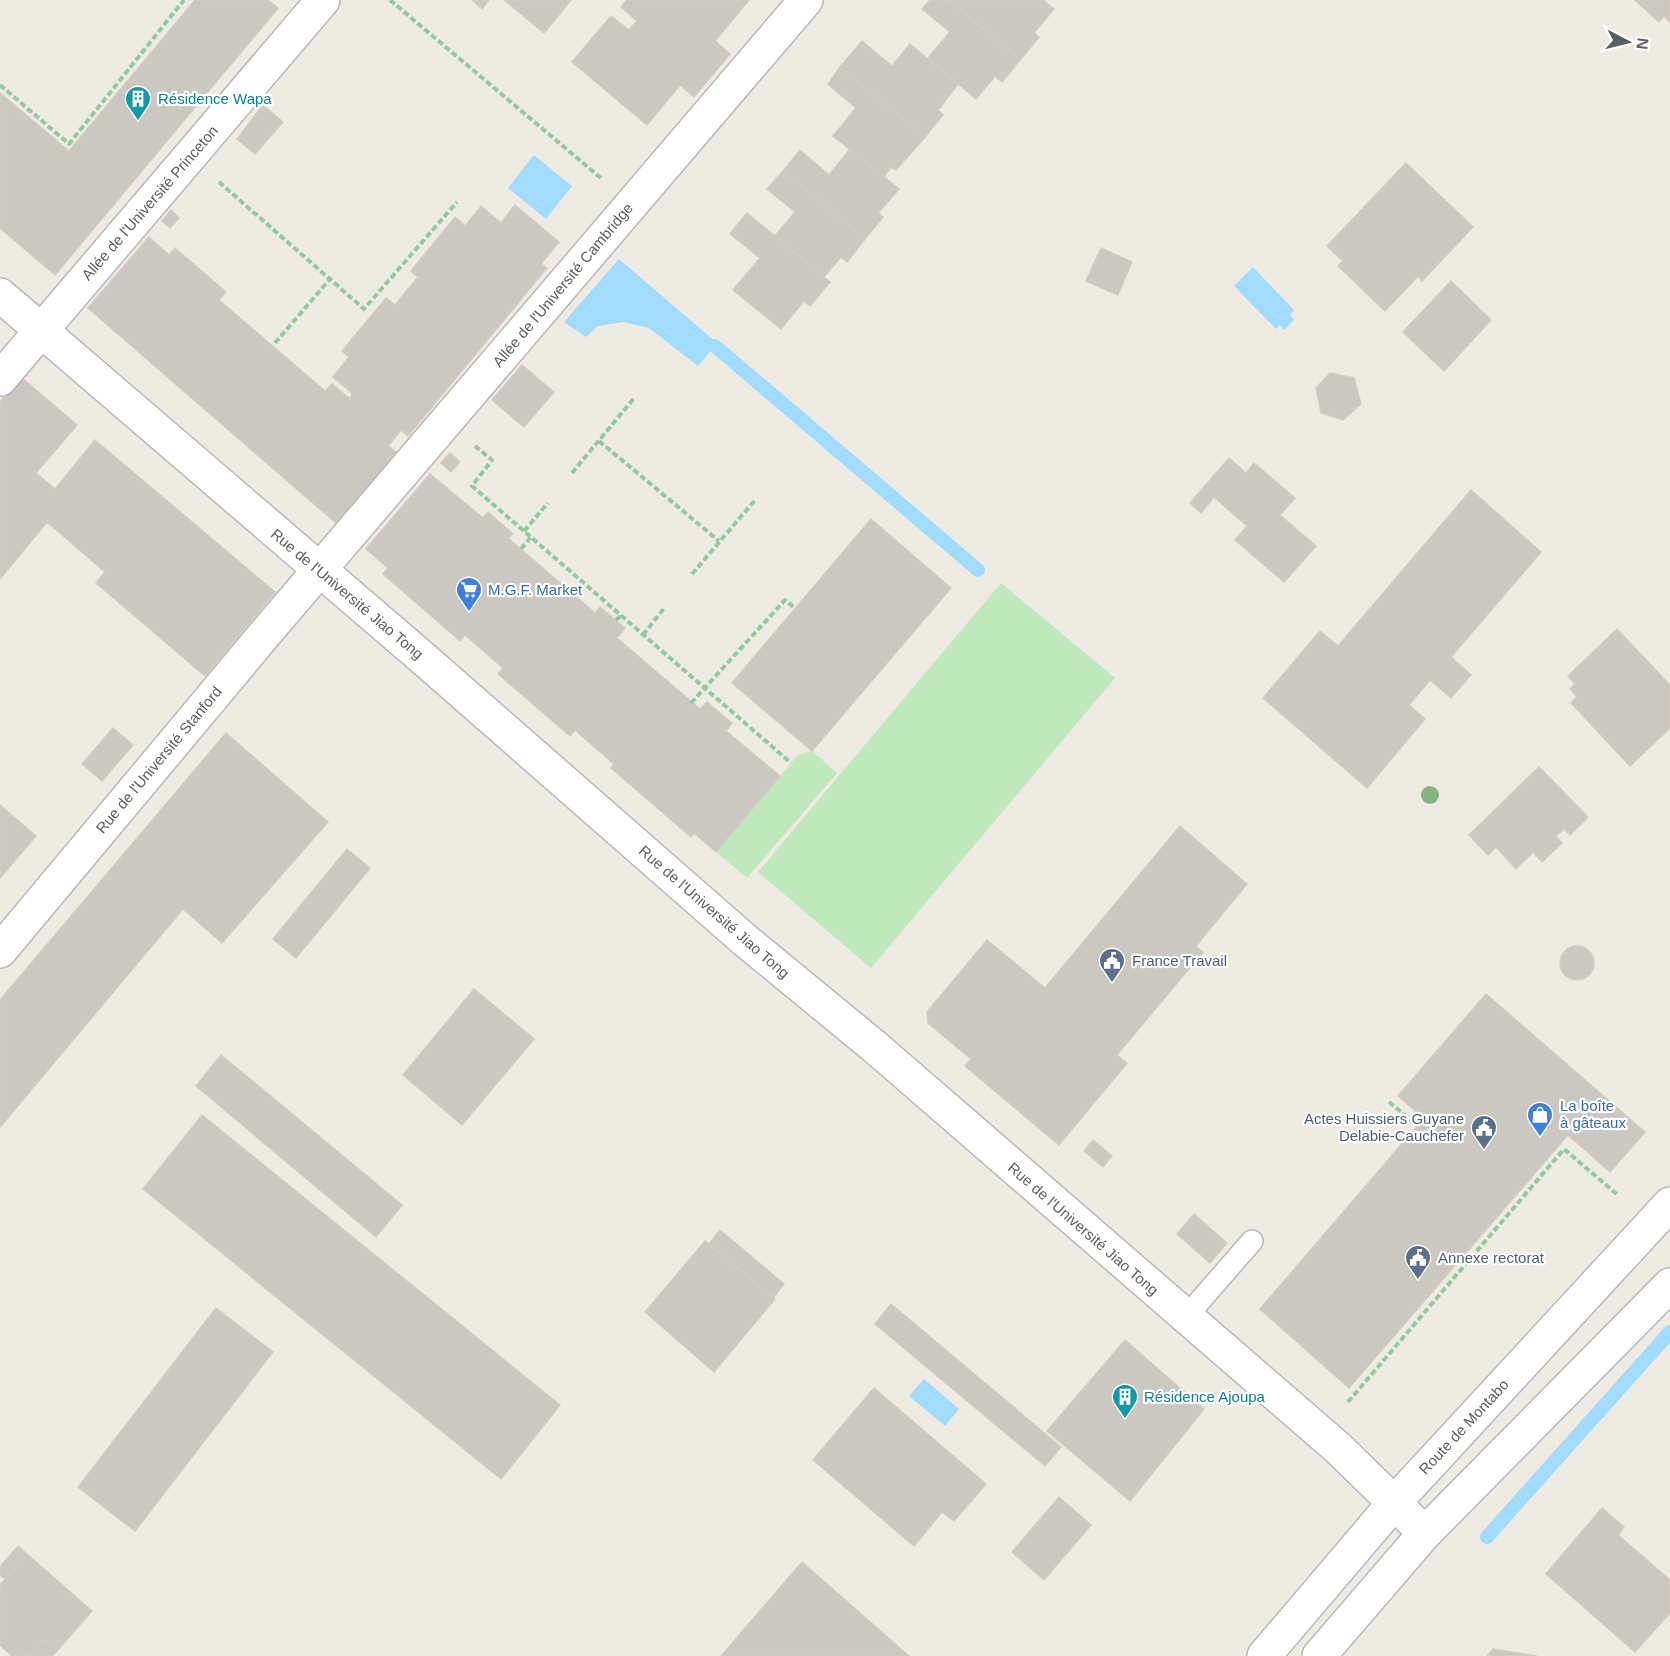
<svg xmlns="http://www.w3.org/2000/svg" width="1670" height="1656" viewBox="0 0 1670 1656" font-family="Arial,sans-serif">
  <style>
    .green { fill: #bfe8bc }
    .water { fill: #a1dcff }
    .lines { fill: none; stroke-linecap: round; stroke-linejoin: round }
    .stream { stroke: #a1dcff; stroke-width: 14 }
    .building { fill: #cbc7c1; stroke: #d3ccc0; stroke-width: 1.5 }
    .service-casing { stroke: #b5b9bd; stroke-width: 24 }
    .minor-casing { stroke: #b5b9bd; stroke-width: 36 }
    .secondary-casing { stroke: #b5babf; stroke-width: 36 }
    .path { stroke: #94c9a0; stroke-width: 4; stroke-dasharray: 6 3; stroke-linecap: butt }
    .service { stroke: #fff; stroke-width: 21 }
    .minor { stroke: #fff; stroke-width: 33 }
    .secondary { stroke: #fff; stroke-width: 33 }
    .tree { fill: #86b380 }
    .labels { text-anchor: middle; stroke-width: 4.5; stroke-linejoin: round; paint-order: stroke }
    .culture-label { font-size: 15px; fill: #0d838f; stroke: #fff; text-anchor: start }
    .street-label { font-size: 15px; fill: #5a5f64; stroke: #fff }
    .shop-label { font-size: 15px; fill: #366cbe; stroke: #fff; text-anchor: start }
    .service-label { font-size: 15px; fill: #4e5e75; stroke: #fff; text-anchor: start }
  </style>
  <rect width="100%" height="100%" fill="#eeebe2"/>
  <!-- green -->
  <g class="green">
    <polygon points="1001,583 1115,678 871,968 758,872"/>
    <polygon points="812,751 837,773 747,878 716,852 798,755"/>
  </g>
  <!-- water -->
  <g class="water">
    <polygon points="534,155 572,186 546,219 508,188"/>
    <polygon points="619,259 717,343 698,366 649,328 623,322 598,326 586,337 564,322"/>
    <polygon points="1253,267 1294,310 1290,315 1294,320 1284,330 1280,325 1276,329 1234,286"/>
    <polygon points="924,1379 959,1409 945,1426 909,1396"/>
  </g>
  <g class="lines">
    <!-- stream -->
    <g class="stream">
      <polyline points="715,346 978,570"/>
      <polyline points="1487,1537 1670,1332"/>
    </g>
  </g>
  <!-- building -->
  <g class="building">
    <polygon points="195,0 268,0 278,8 55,275 0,228 0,93 69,151"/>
    <polygon points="472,0 489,0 482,9"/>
    <polygon points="504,0 571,0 544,33"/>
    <polygon points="627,0 749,0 715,41 730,54 694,97 680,85 647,125 572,62 611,16 629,30 637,21 621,7"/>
    <polygon points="930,0 949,0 1020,60 1002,82 995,76 976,99 928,58 950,32 922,9"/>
    <polygon points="949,0 1043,0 1054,9 1034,33 1039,37 1020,60"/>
    <polygon points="1635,0 1670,0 1670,22 1664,16 1659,22"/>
    <polygon points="862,41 892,66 910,44 958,84 938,110 943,115 925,137 840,67"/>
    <polygon points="840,67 925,137 896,170 891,167 884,177 833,136 856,108 828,84"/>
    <polygon points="263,105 283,122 255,154 237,139"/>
    <polygon points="850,149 899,189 878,213 883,217 865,239 783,171 800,150 829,175"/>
    <polygon points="1406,163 1473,227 1422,281 1418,276 1385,311 1338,266 1343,261 1327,246"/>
    <polygon points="783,171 865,239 847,262 841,257 824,277 775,236 795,212 767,189"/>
    <polygon points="515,205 559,242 541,264 547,268 408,436 401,430 388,446 396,452 336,523 88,308 149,237 169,255 175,248 226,292 219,300 325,391 332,384 350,399 352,393 333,377 349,357 342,351 386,298 395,305 418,277 411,271 455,217 465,226 481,206 501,223"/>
    <polygon points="171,210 179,218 170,228 162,221"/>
    <polygon points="747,213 830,282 810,306 804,301 781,329 733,290 760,258 730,234"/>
    <polygon points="1101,248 1132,262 1118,295 1086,281"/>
    <polygon points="1451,281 1491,320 1444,371 1403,332"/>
    <polygon points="522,365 554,392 524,427 492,400"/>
    <polygon points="1330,373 1354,378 1361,404 1343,420 1321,413 1316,388"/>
    <polygon points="21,377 77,425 36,473 55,489 95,440 275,592 205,676 96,583 105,572 47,522 0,579 0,402"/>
    <polygon points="450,453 460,462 451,472 441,463"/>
    <polygon points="1229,458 1246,473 1254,463 1295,498 1280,515 1316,546 1284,582 1235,540 1247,526 1214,497 1201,513 1190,503"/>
    <polygon points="430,474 483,518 488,512 513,534 508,538 595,613 600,607 625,628 617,638 700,709 707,702 732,723 726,731 780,776 716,852 694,833 691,837 611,768 614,764 575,730 570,736 498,674 503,668 465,635 460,641 383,574 388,568 366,549"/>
    <polygon points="1471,490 1541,552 1451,657 1471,675 1451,698 1430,680 1409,705 1425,719 1367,788 1263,698 1320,631 1338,646"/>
    <polygon points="871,519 951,588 812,751 732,683"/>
    <polygon points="1617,629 1670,685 1670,728 1630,766 1571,703 1577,697 1570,689 1575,684 1568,676"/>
    <polygon points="113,728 133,745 102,781 82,764"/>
    <polygon points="226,733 328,822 222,943 183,909 0,1127 0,1000"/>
    <polygon points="1539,767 1588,817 1570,835 1564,829 1556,836 1562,843 1542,862 1533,852 1516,869 1496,847 1488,855 1469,835"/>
    <polygon points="0,805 36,836 0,878"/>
    <polygon points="1180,826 1247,884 1196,946 1203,952 1117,1055 1127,1063 1059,1145 965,1066 971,1059 928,1023 927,1012 987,940 1045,988"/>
    <polygon points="347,849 370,868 296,958 273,939"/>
    <circle cx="1577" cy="963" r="17"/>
    <polygon points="474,989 534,1039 462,1125 403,1075"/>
    <polygon points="1486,994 1645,1132 1610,1172 1568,1135 1349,1388 1260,1309 1424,1118 1398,1096"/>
    <polygon points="221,1055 402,1205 376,1237 196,1086"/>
    <polygon points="202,1115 560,1405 501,1479 143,1189"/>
    <polygon points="1093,1140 1112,1156 1103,1167 1084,1151"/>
    <polygon points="1194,1214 1227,1243 1210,1263 1177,1234"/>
    <polygon points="720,1230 784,1284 773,1298 709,1244"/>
    <polygon points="705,1241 775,1299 714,1372 645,1312"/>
    <polygon points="891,1304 1061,1447 1045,1466 875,1324"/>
    <polygon points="216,1308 273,1352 135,1531 78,1487"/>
    <polygon points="1125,1340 1204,1409 1130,1501 1047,1431"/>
    <polygon points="874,1388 986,1484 954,1521 942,1512 914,1546 813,1460"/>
    <polygon points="1059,1497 1091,1525 1044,1580 1012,1552"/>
    <polygon points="1602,1508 1624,1527 1618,1535 1670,1580 1670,1613 1635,1652 1546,1574"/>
    <polygon points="18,1546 27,1554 5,1579 0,1575 0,1567"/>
    <polygon points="27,1554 92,1611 57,1651 44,1640 30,1656 12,1656 0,1645 0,1585"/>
    <polygon points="802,1562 909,1656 721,1656"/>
    <polygon points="44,1640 57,1651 52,1656 30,1656"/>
    <polygon points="1493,1649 1537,1656 1487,1656"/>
  </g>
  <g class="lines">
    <defs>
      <polyline id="service" points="1185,1318 1252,1241"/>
      <g id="minor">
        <polyline points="0,295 425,660 746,941 875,1047 1338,1448 1425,1533"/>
        <polyline points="0,379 323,0"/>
        <polyline points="0,951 263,636 806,0"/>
      </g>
      <g id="secondary">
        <polyline points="1264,1656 1394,1503 1670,1204"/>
        <polyline points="1319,1656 1425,1533 1670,1285"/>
      </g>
    </defs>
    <!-- service casing -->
    <use href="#service" class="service-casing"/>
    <!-- minor casing -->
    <use href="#minor" class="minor-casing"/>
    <!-- secondary casing -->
    <use href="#secondary" class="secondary-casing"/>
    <!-- path -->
    <g class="path">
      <polyline points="390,0 602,179"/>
      <polyline points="0,85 69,144 184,0"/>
      <polyline points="219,182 364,309 457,202"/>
      <polyline points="275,343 330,279"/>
      <polyline points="599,441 719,541"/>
      <polyline points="475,446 492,460 472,486 791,763"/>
      <polyline points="572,473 635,397"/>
      <polyline points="524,531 548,503"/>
      <polyline points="521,549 531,537"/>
      <polyline points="692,574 756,499"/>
      <polyline points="616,620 622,615"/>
      <polyline points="643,635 665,607"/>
      <polyline points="691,703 785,600 795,608"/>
      <polyline points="1389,1102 1418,1126"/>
      <polyline points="1348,1402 1564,1149 1619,1196"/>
    </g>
    <!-- service -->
    <use href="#service" class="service"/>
    <!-- minor -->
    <use href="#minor" class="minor"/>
    <!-- secondary -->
    <use href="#secondary" class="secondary"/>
  </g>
  <!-- trees -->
  <circle class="tree" cx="1430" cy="795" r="9"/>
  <!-- icons -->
  <defs>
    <symbol id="building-pin" viewBox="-11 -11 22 30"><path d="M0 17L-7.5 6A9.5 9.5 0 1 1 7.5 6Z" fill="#0f9aa8" stroke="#fff"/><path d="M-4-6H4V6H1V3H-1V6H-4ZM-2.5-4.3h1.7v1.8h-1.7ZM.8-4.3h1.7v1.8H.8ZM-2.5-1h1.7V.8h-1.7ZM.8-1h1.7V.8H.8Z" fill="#fff"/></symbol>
    <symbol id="supermarket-pin" viewBox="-11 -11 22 30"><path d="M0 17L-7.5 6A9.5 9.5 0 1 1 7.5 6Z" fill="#3f7fe0" stroke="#fff"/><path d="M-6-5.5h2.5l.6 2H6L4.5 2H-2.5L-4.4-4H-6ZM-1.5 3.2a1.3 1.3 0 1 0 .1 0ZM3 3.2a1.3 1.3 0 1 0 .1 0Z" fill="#fff"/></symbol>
    <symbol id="civic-pin" viewBox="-11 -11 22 30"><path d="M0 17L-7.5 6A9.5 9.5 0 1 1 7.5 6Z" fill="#5c6f8a" stroke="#fff"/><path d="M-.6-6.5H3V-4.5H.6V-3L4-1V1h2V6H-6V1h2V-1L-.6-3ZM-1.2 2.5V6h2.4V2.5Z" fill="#fff"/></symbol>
    <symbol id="shop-pin" viewBox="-11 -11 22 30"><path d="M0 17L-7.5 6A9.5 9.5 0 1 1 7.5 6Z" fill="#3f7fe0" stroke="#fff"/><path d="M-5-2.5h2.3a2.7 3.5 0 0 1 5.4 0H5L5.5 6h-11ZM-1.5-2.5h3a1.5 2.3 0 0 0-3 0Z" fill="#fff"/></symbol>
  </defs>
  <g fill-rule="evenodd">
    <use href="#building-pin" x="123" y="84" width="30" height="40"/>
    <use href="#supermarket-pin" x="454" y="575" width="30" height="40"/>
    <use href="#civic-pin" x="1097" y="946" width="30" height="40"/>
    <use href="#shop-pin" x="1525" y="1100" width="30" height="40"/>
    <use href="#civic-pin" x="1469" y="1113" width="30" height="40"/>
    <use href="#civic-pin" x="1403" y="1243" width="30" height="40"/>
    <use href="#building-pin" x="1110" y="1382" width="30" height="40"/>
  </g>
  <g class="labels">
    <!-- culture labels -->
    <g class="culture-label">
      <text x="158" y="104">Résidence Wapa</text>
      <text x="1144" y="1402">Résidence Ajoupa</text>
    </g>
    <!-- street labels -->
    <g class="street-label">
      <text transform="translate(150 203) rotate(-49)" y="5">Allée de l'Université Princeton</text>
      <text transform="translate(563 285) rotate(-50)" y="5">Allée de l'Université Cambridge</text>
      <text transform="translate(347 594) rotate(40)" y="5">Rue de l'Université Jiao Tong</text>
      <text transform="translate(159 760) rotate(-50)" y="5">Rue de l'Université Stanford</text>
      <text transform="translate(714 912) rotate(41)" y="5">Rue de l'Université Jiao Tong</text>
      <text transform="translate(1083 1229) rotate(41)" y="5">Rue de l'Université Jiao Tong</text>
      <text transform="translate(1464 1427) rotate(-47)" y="5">Route de Montabo</text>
    </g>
    <!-- shop labels -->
    <g class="shop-label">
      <text x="488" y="595">M.G.F. Market</text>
      <text x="1560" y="1111">La boîte<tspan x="1560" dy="17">à gâteaux</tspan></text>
    </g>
    <!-- service labels -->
    <g class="service-label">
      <text x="1132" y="966">France Travail</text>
      <text x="1464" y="1124" text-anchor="end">Actes Huissiers Guyane<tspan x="1464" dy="17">Delabie-Cauchefer</tspan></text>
      <text x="1438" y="1263">Annexe rectorat</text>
    </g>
  </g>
  <!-- north arrow -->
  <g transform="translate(1628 42) rotate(97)" stroke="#ffffff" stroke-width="4.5" paint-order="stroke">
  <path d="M0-4.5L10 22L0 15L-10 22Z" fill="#5a5f64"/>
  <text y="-9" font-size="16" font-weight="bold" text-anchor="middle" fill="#5a5f64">N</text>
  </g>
</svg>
